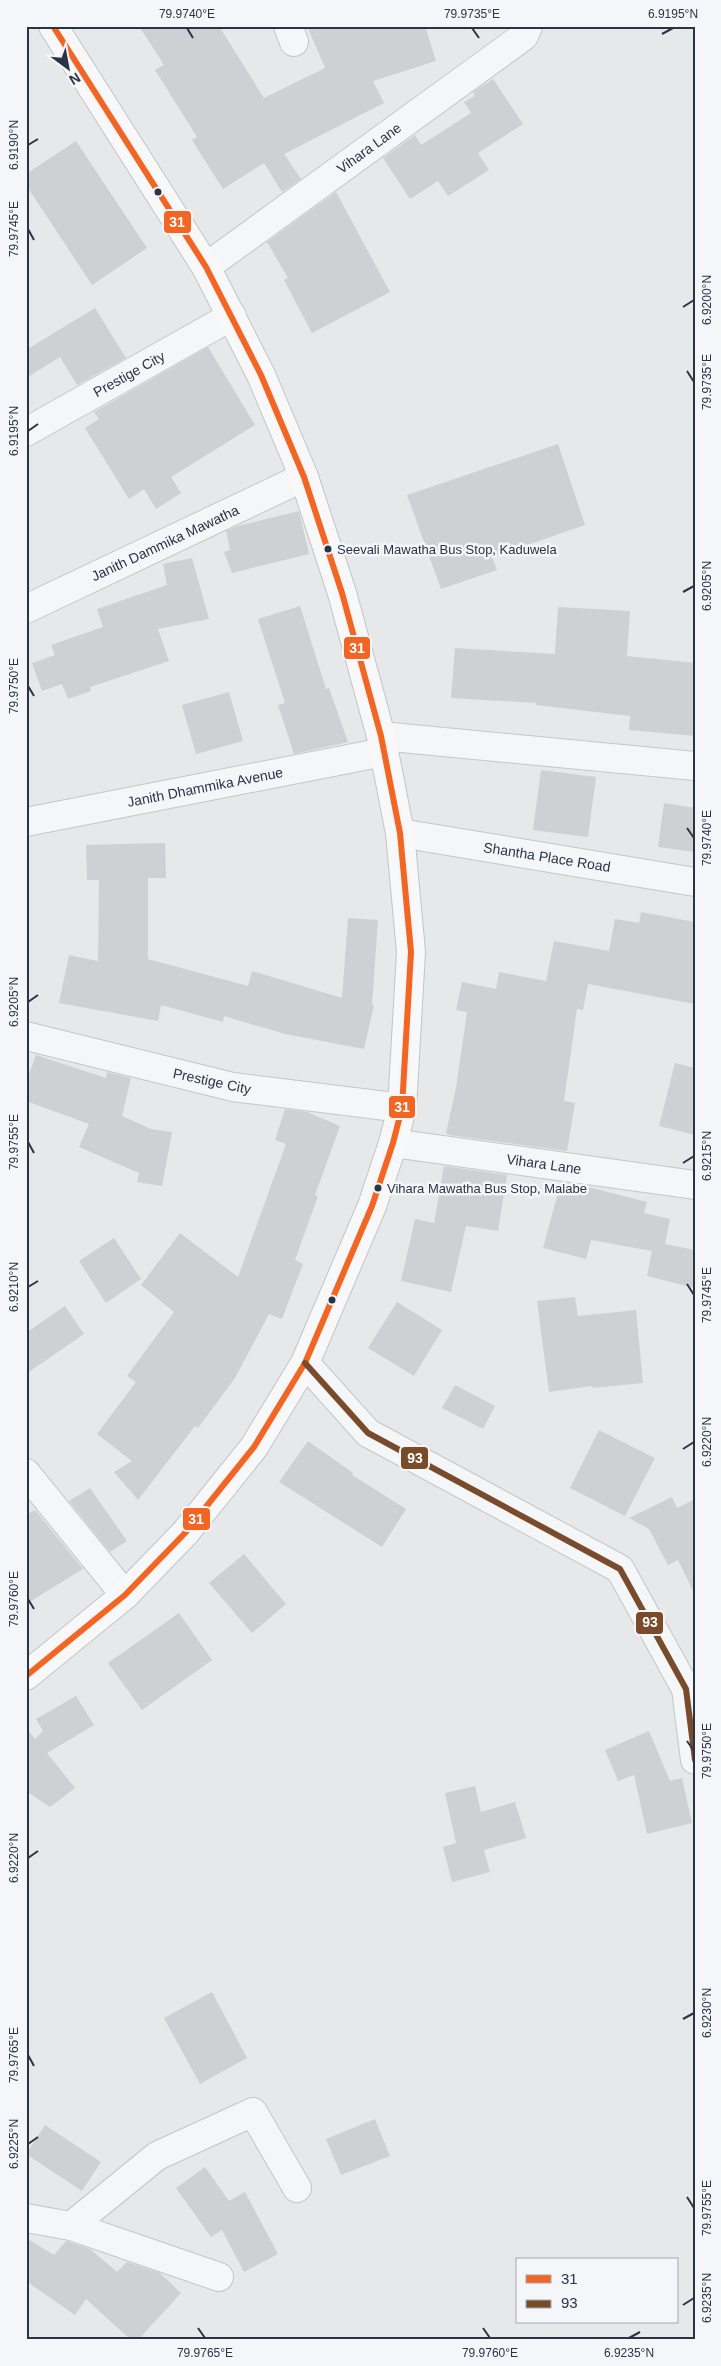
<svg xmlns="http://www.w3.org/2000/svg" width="721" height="2366" viewBox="0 0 721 2366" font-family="Arial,sans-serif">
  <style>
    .building { fill: #ced0d3 }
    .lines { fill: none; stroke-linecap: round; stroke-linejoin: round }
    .street-casing { stroke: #c4c6c8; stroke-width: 30 }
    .primary-casing { stroke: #c2c5c8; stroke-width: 30 }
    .street { stroke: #f5f6f7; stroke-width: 28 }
    .primary { stroke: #f8f8f8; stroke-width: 28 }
    .bus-1-casing { stroke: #f4f6f9; stroke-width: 10 }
    .bus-2-casing { stroke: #f4f6f9; stroke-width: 10 }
    .bus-1 { stroke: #f26522; stroke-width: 6 }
    .bus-2 { stroke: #7a4b2a; stroke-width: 6 }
    .ticks { fill: none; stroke: #2b3445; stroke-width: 2 }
    .bus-dot { fill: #2b3445; stroke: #f4f6f9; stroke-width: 2 }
    .labels { text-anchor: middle; stroke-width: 5; stroke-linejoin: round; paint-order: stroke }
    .bus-label { font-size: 13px; fill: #2b3445; stroke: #f4f6f9; text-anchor: start }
    .street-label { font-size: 14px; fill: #2b3445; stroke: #f4f6f9 }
    .line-badge { stroke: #f4f6f9; stroke-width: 2 }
    .badge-label { font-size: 14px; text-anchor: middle; font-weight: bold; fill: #fff }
    .neatline { fill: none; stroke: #2b3445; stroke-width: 2 }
    .ticks-label { font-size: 12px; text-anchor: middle; fill: #2b3445 }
  </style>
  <rect width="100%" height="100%" fill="#e6e8ea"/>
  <!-- building -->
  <g class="building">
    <polygon points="139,26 219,26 264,98 325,68 307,26 425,26 436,61 373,81 384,103 284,154 301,179 282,192 264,163 223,189 192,140 197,137 155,70 164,65"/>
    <polygon points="493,79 523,124 478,153 489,170 448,196 438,181 410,199 383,158 415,135 421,145 471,113 464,102 475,96 473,92"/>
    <polygon points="76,141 147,248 92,285 26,185 26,174"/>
    <polygon points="336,192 390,292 312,333 284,280 288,278 267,242"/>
    <polygon points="95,308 126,358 77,385 60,357 26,378 26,350"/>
    <polygon points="208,347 255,425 171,477 181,493 156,509 144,489 129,499 85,428 99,419 94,412"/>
    <polygon points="558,444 585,525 492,557 497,570 441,589 407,495"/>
    <polygon points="299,511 309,554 232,573 224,552 230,550 226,531 238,526"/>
    <polygon points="192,558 209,619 158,629 169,661 90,687 91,691 68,699 62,684 42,691 32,663 55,655 51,645 103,627 97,609 167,585 163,564"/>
    <polygon points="300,606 326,689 329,688 348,742 294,754 278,705 285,703 258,619"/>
    <polygon points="558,607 630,611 627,656 695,663 695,736 629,730 630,716 536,705 536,703 451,698 455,648 555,654"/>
    <polygon points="229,692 243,741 196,754 182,705"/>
    <polygon points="541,770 596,777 588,837 533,830"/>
    <polygon points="664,803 695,808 695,852 658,847"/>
    <polygon points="165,843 166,878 148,878 148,959 248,986 252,971 342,998 348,918 378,920 372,1005 374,1005 364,1049 285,1034 224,1016 223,1022 161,1005 158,1021 59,1003 69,955 98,961 99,880 87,880 86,845"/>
    <polygon points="641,912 695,922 695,1004 588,984 583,1010 577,1009 564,1101 575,1103 567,1151 449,1135 446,1133 456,1088 467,1012 456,1010 462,982 496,989 499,972 546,981 554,941 609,951 615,919 639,923"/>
    <polygon points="36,1055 106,1078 107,1072 131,1078 122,1116 151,1129 172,1132 162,1186 137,1182 139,1173 79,1147 89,1124 26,1101 26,1082"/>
    <polygon points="675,1063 695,1068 695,1135 659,1126"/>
    <polygon points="285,1109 307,1112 340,1126 315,1195 318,1196 295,1260 303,1264 282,1319 269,1314 235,1378 198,1428 195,1426 138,1500 114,1472 132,1461 97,1434 136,1382 127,1376 174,1312 141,1285 180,1233 238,1277 286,1144 275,1140"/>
    <polygon points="444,1166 507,1175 498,1231 466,1226 451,1292 401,1281 415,1219 434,1223"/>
    <polygon points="561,1182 580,1185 647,1202 644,1213 670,1219 665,1244 695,1250 695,1288 647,1276 652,1251 591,1240 586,1259 543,1248"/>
    <polygon points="114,1238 141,1279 106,1303 79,1261"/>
    <polygon points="575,1297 578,1316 636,1310 643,1383 593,1388 592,1386 549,1392 537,1301"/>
    <polygon points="397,1302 442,1330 414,1376 368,1348"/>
    <polygon points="65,1306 84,1334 26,1374 26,1333"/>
    <polygon points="455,1385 495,1406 483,1429 442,1408"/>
    <polygon points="599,1430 655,1458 625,1516 570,1488"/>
    <polygon points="308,1441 353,1473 352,1475 406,1509 382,1547 279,1482"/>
    <polygon points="90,1488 127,1541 110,1552 69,1501"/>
    <polygon points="672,1497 677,1508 695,1499 695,1595 678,1560 668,1565 649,1529 629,1518"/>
    <polygon points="35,1510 83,1569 26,1604 26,1515"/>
    <polygon points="244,1554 286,1604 252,1633 209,1583"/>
    <polygon points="179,1613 212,1660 142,1710 108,1663"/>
    <polygon points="76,1696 94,1725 47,1753 75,1788 50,1807 26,1791 26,1728 35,1739 43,1731 36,1719"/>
    <polygon points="649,1731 670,1781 682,1778 692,1823 647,1834 634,1775 618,1781 605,1750"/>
    <polygon points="475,1786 481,1812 515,1802 526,1838 484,1850 490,1872 452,1882 443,1847 456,1843 445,1793"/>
    <polygon points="212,1992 247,2058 200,2084 164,2018"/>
    <polygon points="375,2119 390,2156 341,2175 326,2139"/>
    <polygon points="45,2125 101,2162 82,2191 26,2154"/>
    <polygon points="205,2167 229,2201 245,2192 278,2254 244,2272 222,2230 211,2237 176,2188"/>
    <polygon points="26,2238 54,2255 66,2241 90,2249 117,2272 127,2262 160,2273 181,2293 138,2340 131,2340 86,2299 75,2315 26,2281"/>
  </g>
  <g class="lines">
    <defs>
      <g id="street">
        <polyline points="288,26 294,42"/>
        <polyline points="206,267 524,36 528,26"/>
        <polyline points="26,432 232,316"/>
        <polyline points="26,609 304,477"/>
        <polyline points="381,736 695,766"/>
        <polyline points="26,822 384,752"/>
        <polyline points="400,833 695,882"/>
        <polyline points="26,1036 233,1087 402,1108"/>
        <polyline points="393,1143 695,1185"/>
        <polyline points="305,1363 368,1433 620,1569 686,1689 695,1760"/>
        <polyline points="26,1473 125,1595"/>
        <polyline points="26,2218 71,2226 219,2277"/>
        <polyline points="71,2226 157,2156 253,2112 297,2188"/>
      </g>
      <polyline id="primary" points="26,1676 125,1595 185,1533 254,1447 305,1363 372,1206 393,1143 402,1108 411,952 400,833 381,736 342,593 304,477 261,375 206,267 53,26"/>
    </defs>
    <!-- street casing -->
    <use href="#street" class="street-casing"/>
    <!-- primary casing -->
    <use href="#primary" class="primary-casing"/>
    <!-- street -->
    <use href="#street" class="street"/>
    <!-- primary -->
    <use href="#primary" class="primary"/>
    <defs>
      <polyline id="bus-1" points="26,1676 125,1595 185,1533 254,1447 305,1363 372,1206 393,1143 402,1108 411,952 400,833 381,736 342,593 304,477 261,375 206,267 53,26"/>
      <polyline id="bus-2" points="305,1363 368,1433 620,1569 686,1689 695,1760"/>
    </defs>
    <!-- bus-1 casing -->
    <use href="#bus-1" class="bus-1-casing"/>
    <!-- bus-2 casing -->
    <use href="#bus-2" class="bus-2-casing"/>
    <!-- bus-1 -->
    <use href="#bus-1" class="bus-1"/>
    <!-- bus-2 -->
    <use href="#bus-2" class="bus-2"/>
  </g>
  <!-- ticks -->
  <path class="ticks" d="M187,28L193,38M472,28L479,38M662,34L673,28M28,145L38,139M28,229L34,240M683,307L694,300M687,371L694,382M28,431L38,424M683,592L694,586M28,686L34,696M687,828L694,838M28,1002L38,995M28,1142L34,1153M683,1163L694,1156M687,1284L694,1295M28,1287L38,1281M683,1449L694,1442M28,1599L34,1609M687,1741L694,1751M28,1858L38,1851M683,2019L694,2013M28,2055L34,2066M28,2144L38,2137M687,2197L694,2208M683,2305L694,2298M198,2328L205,2338M483,2328L490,2338M629,2338L640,2332"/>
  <!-- markers -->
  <g class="bus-dot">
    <circle cx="158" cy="192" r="4.5"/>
    <circle cx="328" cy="549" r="4.5"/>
    <circle cx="378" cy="1188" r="4.5"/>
    <circle cx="332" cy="1300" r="4.5"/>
  </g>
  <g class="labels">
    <!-- bus labels -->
    <g class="bus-label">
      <text x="337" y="554">Seevali Mawatha Bus Stop, Kaduwela</text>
      <text x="387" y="1193">Vihara Mawatha Bus Stop, Malabe</text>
    </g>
    <!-- street labels -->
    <g class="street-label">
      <text transform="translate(369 148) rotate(-36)" y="5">Vihara Lane</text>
      <text transform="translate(129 374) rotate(-29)" y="5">Prestige City</text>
      <text transform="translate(165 543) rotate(-25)" y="5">Janith Dammika Mawatha</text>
      <text transform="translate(205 787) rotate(-11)" y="5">Janith Dhammika Avenue</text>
      <text transform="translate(547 857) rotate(9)" y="5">Shantha Place Road</text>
      <text transform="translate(212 1081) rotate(12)" y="5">Prestige City</text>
      <text transform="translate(544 1164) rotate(8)" y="5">Vihara Lane</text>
    </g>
  </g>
  <g class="line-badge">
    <rect x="163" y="210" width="29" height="24" rx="5" fill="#f26522"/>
    <rect x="343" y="636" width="28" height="24" rx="5" fill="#f26522"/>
    <rect x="388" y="1095" width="28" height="24" rx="5" fill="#f26522"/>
    <rect x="400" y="1446" width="29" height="24" rx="5" fill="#7a4b2a"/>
    <rect x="182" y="1507" width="29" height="24" rx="5" fill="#f26522"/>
    <rect x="635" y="1611" width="29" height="24" rx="5" fill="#7a4b2a"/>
  </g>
  <g class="badge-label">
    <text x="177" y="227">31</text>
    <text x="357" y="653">31</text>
    <text x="402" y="1112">31</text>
    <text x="415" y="1463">93</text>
    <text x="196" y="1524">31</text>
    <text x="650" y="1627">93</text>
  </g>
  <!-- border -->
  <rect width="721" height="2366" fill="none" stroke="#f4f6f9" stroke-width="55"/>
  <!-- legend -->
  <rect x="516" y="2258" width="162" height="65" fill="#f4f6f9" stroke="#a4a8b1"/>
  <rect x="526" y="2275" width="25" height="8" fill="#f26522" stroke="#a4a8b1"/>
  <text x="561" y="2284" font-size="15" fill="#2b3445">31</text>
  <rect x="526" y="2300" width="25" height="8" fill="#7a4b2a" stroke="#a4a8b1"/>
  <text x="561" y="2308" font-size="15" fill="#2b3445">93</text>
  <!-- north arrow -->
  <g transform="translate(68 68) rotate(148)" stroke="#f4f6f9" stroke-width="4" paint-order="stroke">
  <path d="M0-4L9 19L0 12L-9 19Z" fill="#2b3445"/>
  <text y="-8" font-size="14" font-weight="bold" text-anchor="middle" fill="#2b3445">N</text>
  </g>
  <rect x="28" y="28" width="666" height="2310" class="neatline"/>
  <g class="ticks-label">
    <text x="187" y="18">79.9740°E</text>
    <text x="472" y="18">79.9735°E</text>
    <text x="673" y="18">6.9195°N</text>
    <text transform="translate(14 145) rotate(-90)" y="4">6.9190°N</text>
    <text transform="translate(14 229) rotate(-90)" y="4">79.9745°E</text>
    <text transform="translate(707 300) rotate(-90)" y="4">6.9200°N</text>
    <text transform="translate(707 382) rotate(-90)" y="4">79.9735°E</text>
    <text transform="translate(14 431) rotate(-90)" y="4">6.9195°N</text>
    <text transform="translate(707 586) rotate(-90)" y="4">6.9205°N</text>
    <text transform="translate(14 686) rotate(-90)" y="4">79.9750°E</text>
    <text transform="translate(707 838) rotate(-90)" y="4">79.9740°E</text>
    <text transform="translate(14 1002) rotate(-90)" y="4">6.9205°N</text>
    <text transform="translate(14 1142) rotate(-90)" y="4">79.9755°E</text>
    <text transform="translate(707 1156) rotate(-90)" y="4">6.9215°N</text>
    <text transform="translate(14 1287) rotate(-90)" y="4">6.9210°N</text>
    <text transform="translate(707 1295) rotate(-90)" y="4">79.9745°E</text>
    <text transform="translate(707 1442) rotate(-90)" y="4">6.9220°N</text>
    <text transform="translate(14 1599) rotate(-90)" y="4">79.9760°E</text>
    <text transform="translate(707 1751) rotate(-90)" y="4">79.9750°E</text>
    <text transform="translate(14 1858) rotate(-90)" y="4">6.9220°N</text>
    <text transform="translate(707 2013) rotate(-90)" y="4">6.9230°N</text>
    <text transform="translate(14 2055) rotate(-90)" y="4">79.9765°E</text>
    <text transform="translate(14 2144) rotate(-90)" y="4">6.9225°N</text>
    <text transform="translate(707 2208) rotate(-90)" y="4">79.9755°E</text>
    <text transform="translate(707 2298) rotate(-90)" y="4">6.9235°N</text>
    <text x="205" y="2357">79.9765°E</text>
    <text x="490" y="2357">79.9760°E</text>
    <text x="629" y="2357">6.9235°N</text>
  </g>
</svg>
